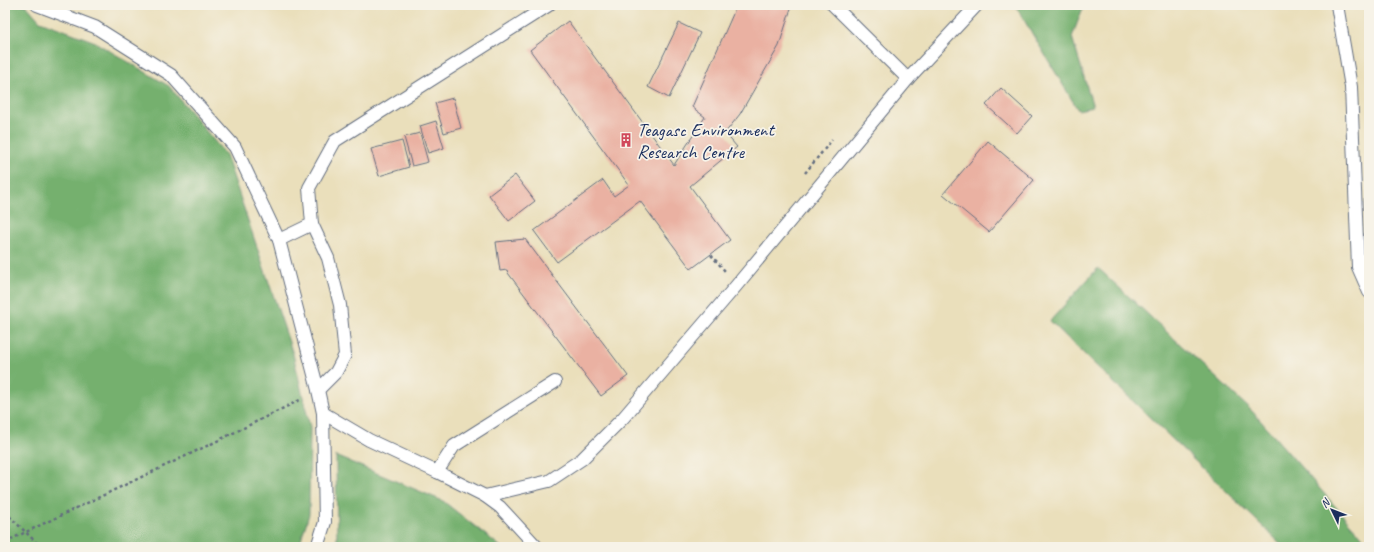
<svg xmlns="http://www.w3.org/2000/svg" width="1374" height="552" viewBox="0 0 1374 552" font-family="Caveat,sans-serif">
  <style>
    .forest { fill: #75b06e; stroke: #487066 }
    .building { fill: #eab1a2 }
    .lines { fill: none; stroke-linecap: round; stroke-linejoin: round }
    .service-casing { stroke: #636d7f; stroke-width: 14 }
    .path { stroke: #636d7f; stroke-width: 2.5; stroke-dasharray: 3 3; stroke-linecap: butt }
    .service { stroke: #fff; stroke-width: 12 }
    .labels { text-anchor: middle; stroke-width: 3.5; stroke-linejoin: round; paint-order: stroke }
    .poi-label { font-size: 19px; fill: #1b2f5e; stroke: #f7f3e8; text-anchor: start }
  </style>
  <rect width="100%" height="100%" fill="#f7f3e8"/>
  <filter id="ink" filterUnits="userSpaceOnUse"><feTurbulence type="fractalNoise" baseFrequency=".025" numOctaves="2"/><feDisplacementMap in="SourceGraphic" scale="8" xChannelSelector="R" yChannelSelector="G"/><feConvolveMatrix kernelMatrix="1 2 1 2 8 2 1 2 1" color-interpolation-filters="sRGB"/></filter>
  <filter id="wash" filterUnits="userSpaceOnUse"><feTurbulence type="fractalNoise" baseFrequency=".012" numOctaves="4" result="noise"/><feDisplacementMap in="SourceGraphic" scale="16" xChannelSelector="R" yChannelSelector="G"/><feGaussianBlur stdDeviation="0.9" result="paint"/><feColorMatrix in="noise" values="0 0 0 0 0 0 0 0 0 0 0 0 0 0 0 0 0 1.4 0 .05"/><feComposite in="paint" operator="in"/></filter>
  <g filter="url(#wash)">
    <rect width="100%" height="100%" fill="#eadfbb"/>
    <!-- forest -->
    <g class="forest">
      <polygon points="5,5 26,5 40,21 93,41 169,86 226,155 293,354 310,427 309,514 299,547 5,547"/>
      <polygon points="1015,5 1084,5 1072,37 1093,107 1078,110"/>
      <polygon points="1098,268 1252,411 1369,545 1369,547 1284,547 1050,321"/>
      <polygon points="336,456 443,501 501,547 343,547 337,544"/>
    </g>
    <g id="blocks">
      <!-- building -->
      <g class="building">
        <polygon points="737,5 792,5 779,46 740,114 725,133 737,147 690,186 730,240 691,269 640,201 557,262 534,231 603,180 614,196 629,185 530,50 568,21 674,165 705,117 692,107"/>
        <polygon points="679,23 700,33 669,98 648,87"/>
        <polygon points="1001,88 1032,116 1017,133 986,105"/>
        <polygon points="453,98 461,128 444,133 435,103"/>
        <polygon points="436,121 444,148 428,153 420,126"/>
        <polygon points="420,133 428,162 412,166 404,137"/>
        <polygon points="402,141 409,167 379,176 371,149"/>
        <polygon points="988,141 1034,180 989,232 943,194"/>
        <polygon points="515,175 535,201 509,221 489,195"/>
        <polygon points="525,239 628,376 601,396 508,273 507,270 500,271 496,242"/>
      </g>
    </g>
  </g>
  <g filter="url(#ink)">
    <use href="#blocks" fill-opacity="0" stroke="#636d7f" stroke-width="1"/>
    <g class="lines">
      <defs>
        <g id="service">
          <polyline points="37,5 95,27 171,75 235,147 279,240 318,390 323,413 325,522 317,547"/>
          <polyline points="833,5 908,79"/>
          <polyline points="1337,5 1351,87 1358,267 1369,292"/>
          <polyline points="312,224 328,258 340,305 345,355 336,372 318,390"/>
          <polyline points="279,240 312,224 309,188 335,141 549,5"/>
          <polyline points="323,413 369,440 437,472 485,496 500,507 537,547"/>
          <polyline points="437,472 454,446 555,382"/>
          <polyline points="485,496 549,481 582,459 623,418 736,286 908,79 977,5"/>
        </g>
      </defs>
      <!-- service casing -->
      <use href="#service" class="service-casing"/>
      <!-- path -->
      <g class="path">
        <polyline points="805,173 832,140"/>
        <polyline points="711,255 725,271"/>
        <polyline points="5,512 41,547"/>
        <polyline points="5,542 213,443 302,399"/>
      </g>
      <!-- service -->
      <use href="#service" class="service"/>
    </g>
  </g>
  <!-- icons -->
  <defs>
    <symbol id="building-bare" viewBox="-9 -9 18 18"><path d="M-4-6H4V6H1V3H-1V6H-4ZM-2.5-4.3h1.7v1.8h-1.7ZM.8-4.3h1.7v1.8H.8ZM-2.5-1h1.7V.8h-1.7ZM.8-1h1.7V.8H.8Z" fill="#d1495b" stroke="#f7f3e8" stroke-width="2.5" paint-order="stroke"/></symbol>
  </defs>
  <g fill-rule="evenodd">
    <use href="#building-bare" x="616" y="130" width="20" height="20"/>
  </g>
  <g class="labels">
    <!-- poi labels -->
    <g class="poi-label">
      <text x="637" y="136">Teagasc Environment<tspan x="637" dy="22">Research Centre</tspan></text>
    </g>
  </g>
  <!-- margin -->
  <rect width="1374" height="552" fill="none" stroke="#f7f3e8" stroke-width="20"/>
  <!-- north arrow -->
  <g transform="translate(1332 510) rotate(313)" stroke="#f7f3e8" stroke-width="3" paint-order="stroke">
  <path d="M0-3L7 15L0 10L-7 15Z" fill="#1b2f5e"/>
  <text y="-6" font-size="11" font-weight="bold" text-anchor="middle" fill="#1b2f5e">N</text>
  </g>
</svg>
